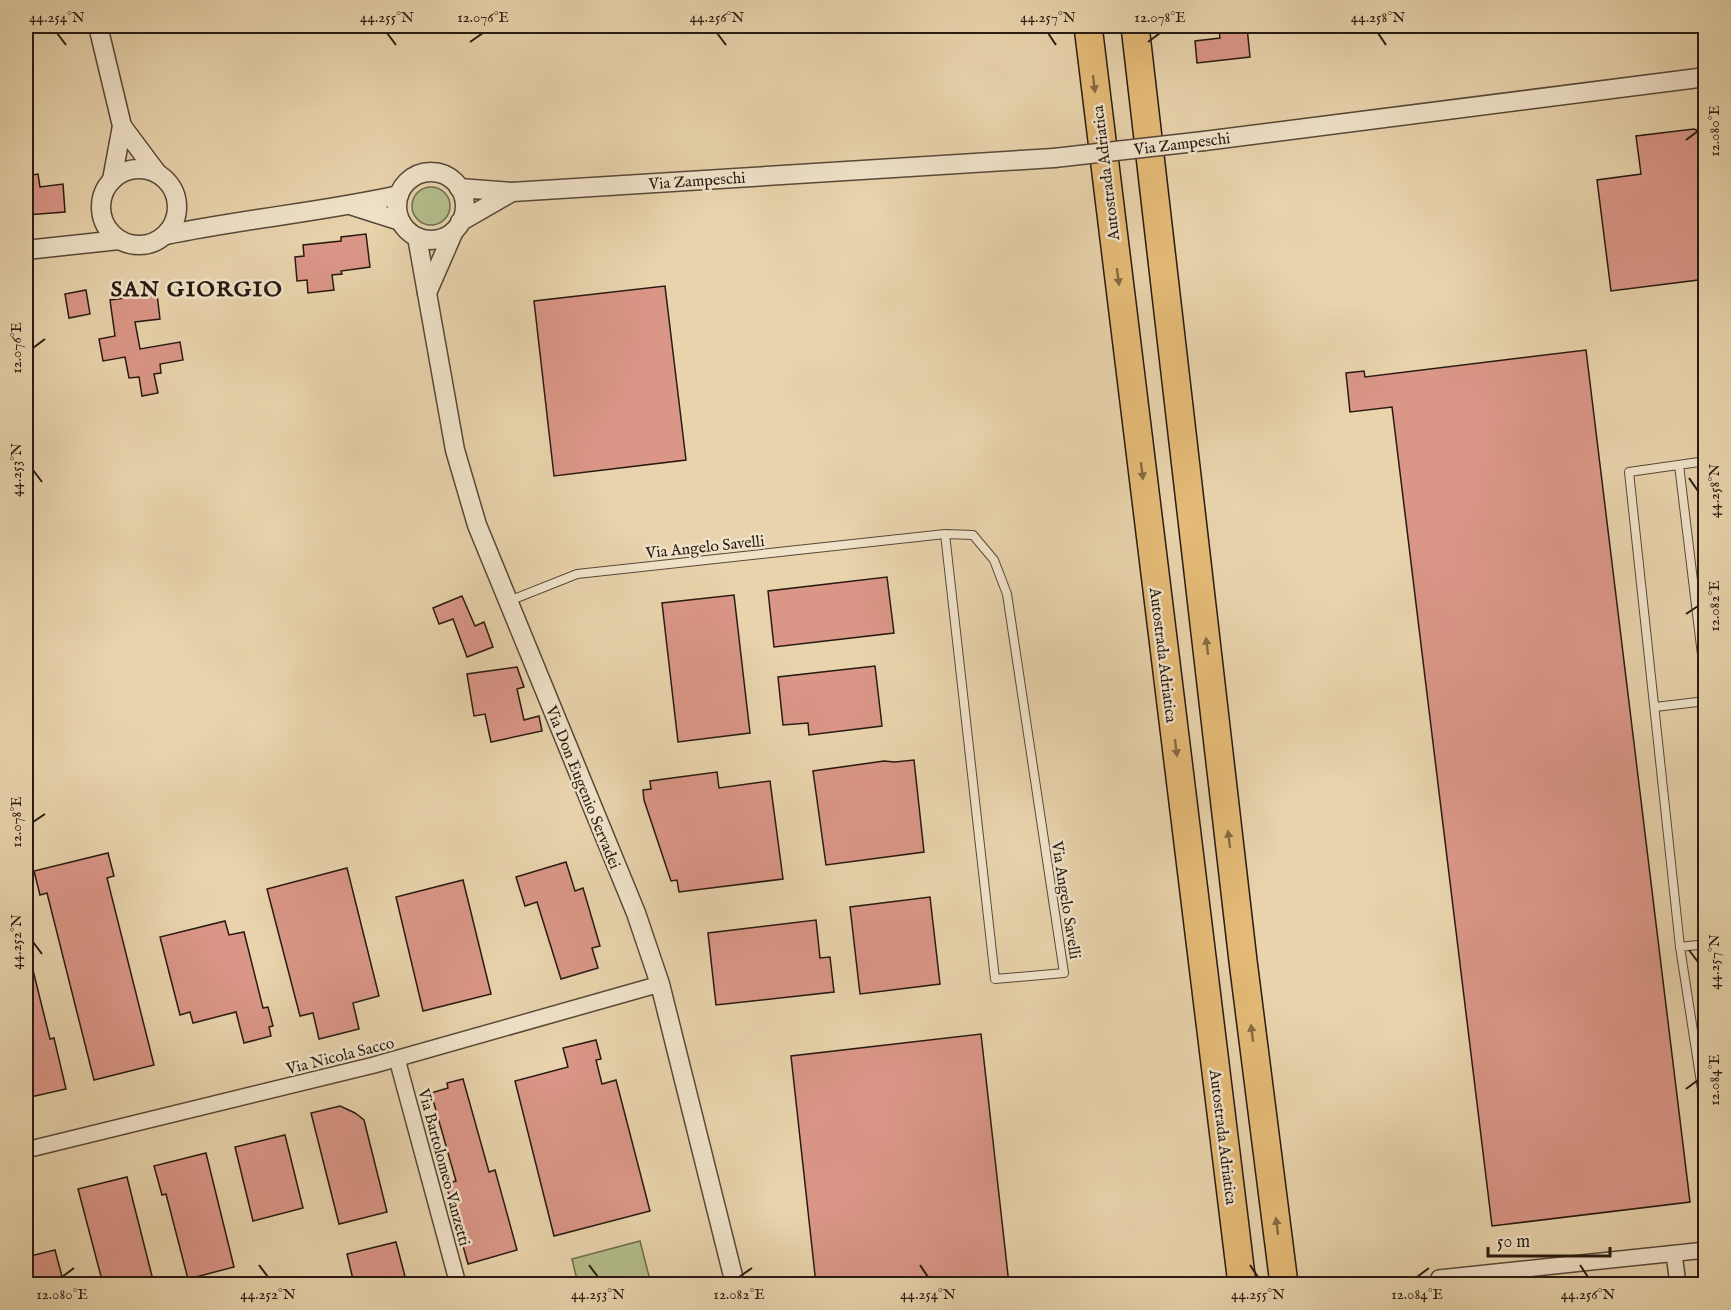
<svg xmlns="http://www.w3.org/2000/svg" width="1731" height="1310" viewBox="0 0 1731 1310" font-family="'IM FELL English',serif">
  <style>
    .green { fill: #b4bd8b; stroke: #6e6c4e; stroke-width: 1.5 }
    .building { fill: #da9687; stroke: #281a11; stroke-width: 1.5 }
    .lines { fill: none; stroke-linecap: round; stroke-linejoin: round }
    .service-casing { stroke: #584838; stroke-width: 10 }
    .minor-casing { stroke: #584838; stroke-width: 18 }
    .tertiary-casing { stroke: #584838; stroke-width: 21 }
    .motorway-casing { stroke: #281a11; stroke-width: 30 }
    .service { stroke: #f0e2c9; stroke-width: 8 }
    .minor { stroke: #f0e2c9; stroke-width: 15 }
    .tertiary { stroke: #f0e2c9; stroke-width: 18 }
    .motorway { stroke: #e4ba76; stroke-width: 27 }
    .tertiary-bridge-casing { stroke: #584838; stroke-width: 21; stroke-linecap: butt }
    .tertiary-bridge { stroke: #f0e2c9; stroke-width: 18 }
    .oneway { fill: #866a44 }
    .ticks { fill: none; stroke: #281a11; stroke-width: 2 }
    .labels { text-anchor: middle; stroke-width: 5; stroke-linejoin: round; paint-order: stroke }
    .street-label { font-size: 16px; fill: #281a11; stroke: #f0e2c9 }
    .district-label { font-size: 22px; font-weight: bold; letter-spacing: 1.5px; fill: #281a11; stroke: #f0e2c9 }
    .neatline { fill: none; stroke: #281a11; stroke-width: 2 }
    .ticks-label { font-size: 15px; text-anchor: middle; fill: #281a11 }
  </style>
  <rect width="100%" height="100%" fill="#e8d3ac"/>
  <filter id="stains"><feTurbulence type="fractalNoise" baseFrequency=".00333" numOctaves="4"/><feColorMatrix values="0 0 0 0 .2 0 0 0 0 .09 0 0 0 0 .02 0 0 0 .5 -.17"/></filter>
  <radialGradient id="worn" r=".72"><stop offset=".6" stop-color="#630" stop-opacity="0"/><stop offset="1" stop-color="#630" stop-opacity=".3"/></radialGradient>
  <!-- green -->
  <g class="green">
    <circle cx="431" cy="206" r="19"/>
    <polygon points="640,1241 651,1284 578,1284 572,1259"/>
  </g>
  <!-- building -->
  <g class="building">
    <polygon points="1247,27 1250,57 1197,63 1195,41 1220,38 1219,30"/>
    <polygon points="1694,129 1706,135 1706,192 1701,195 1706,233 1706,279 1611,291 1597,180 1641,174 1636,136"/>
    <polygon points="38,174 40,187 63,184 65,212 26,215 26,176"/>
    <polygon points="366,234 370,267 341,271 342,274 332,275 334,290 308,293 307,280 297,281 295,257 304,256 303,245 341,241 341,237"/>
    <polygon points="665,286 686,460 554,476 534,301"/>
    <polygon points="86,290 90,314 69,318 65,294"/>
    <polygon points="157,294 160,319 135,322 140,349 180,342 183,360 160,364 161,373 154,374 158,393 142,396 139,377 129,378 125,357 103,361 99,339 115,336 110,300"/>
    <polygon points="1586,350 1690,1202 1492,1226 1392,407 1350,412 1346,373 1364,371 1365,377"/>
    <polygon points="887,577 894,633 774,647 768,591"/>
    <polygon points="734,595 750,733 678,742 662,603"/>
    <polygon points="462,596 475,626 484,622 493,647 467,657 453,619 439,624 433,608"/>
    <polygon points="875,666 882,726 809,735 808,723 783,725 778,677"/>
    <polygon points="517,667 524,687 517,689 524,720 539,716 542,731 491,742 485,714 474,716 467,674"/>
    <polygon points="914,760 924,852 826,865 813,771 884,761 895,762"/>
    <polygon points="717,772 719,788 770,781 783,879 679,892 677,880 671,881 644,800 643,790 651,789 650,781"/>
    <polygon points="108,853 114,876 107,878 154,1065 94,1080 47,893 40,895 34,871"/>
    <polygon points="566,862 575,891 583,888 600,946 592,948 598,968 561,979 537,902 525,906 516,877"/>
    <polygon points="347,868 379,996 353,1003 359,1029 319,1039 313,1013 300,1016 267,889"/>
    <polygon points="463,880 491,994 423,1011 396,897"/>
    <polygon points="930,897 940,984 860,994 850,907"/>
    <polygon points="816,920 820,958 830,957 834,992 716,1005 708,933"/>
    <polygon points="225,921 229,935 244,932 263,1008 268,1007 273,1026 269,1027 271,1036 244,1043 236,1012 193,1023 190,1012 180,1015 160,937"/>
    <polygon points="26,958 30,958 50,1039 54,1038 66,1089 26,1098"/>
    <polygon points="981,1034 1009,1284 816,1284 791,1056"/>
    <polygon points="596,1040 601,1059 596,1060 602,1084 616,1080 650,1211 554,1236 515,1081 568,1067 563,1048"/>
    <polygon points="463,1079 489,1172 495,1170 517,1250 468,1264 446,1184 456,1181 431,1093 448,1088 447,1083"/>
    <polygon points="340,1106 355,1113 364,1120 387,1212 339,1224 311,1113"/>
    <polygon points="285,1135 303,1208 253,1221 235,1147"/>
    <polygon points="206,1153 234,1267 188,1279 166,1194 162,1195 154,1166"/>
    <polygon points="127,1177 134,1205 154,1284 103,1284 78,1189"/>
    <polygon points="396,1242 407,1284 354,1284 347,1254"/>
    <polygon points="55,1250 64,1284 26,1284 26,1257"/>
  </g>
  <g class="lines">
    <defs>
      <g id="service">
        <polyline points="1679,465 1706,688"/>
        <polyline points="509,601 577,574 945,534 995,979 1064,973 1007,594 994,560 973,535 945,534"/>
        <polyline points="1655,707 1706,701"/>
        <polyline points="1706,944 1680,947 1706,1115"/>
        <polyline points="1680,947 1629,472 1706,461"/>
      </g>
      <g id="minor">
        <polyline points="397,1059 458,1284"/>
        <polyline points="26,1150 374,1065 660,984"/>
        <polyline points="1674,1254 1678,1284"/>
        <polyline points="1439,1278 1706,1250"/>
      </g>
      <g id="tertiary">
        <polyline points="98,26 122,126 112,180"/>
        <polyline points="122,126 157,173"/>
        <polyline points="1204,141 1706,77"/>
        <circle cx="139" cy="207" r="38"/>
        <circle cx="431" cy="206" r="34"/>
        <polyline points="459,188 512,192 1054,158"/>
        <polyline points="353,206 400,221"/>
        <polyline points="460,222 512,192"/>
        <path d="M166,235C243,219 322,212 399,195"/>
        <polyline points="417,237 455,450 477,525 636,913 660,984 735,1284"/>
        <polyline points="26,250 119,240"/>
        <polyline points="427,293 454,231"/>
      </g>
      <g id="motorway">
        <polyline points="1088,26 1242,1284"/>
        <polyline points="1135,26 1243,961 1284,1284"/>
      </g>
    </defs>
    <!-- service casing -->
    <use href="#service" class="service-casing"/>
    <!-- minor casing -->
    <use href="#minor" class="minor-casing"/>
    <!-- tertiary casing -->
    <use href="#tertiary" class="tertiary-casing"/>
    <!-- motorway casing -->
    <use href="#motorway" class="motorway-casing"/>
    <!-- service -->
    <use href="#service" class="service"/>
    <!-- minor -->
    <use href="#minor" class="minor"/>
    <!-- tertiary -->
    <use href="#tertiary" class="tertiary"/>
    <!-- motorway -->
    <use href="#motorway" class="motorway"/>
    <defs>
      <polyline id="tertiary-bridge" points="1054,158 1204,141"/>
    </defs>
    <!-- tertiary-bridge casing -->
    <use href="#tertiary-bridge" class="tertiary-bridge-casing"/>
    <!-- tertiary-bridge -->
    <use href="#tertiary-bridge" class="tertiary-bridge"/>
  </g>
  <!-- one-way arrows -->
  <defs><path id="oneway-solid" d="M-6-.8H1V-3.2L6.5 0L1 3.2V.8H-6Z" transform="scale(1.5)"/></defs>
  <g class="oneway">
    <use href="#oneway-solid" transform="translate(1094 84) rotate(83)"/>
    <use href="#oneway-solid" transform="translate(1118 277) rotate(83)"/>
    <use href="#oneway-solid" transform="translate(1142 471) rotate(83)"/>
    <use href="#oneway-solid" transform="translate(1207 646) rotate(-97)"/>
    <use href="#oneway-solid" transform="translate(1176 748) rotate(83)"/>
    <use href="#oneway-solid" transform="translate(1229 839) rotate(-97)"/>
    <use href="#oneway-solid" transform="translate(1252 1033) rotate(-97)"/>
    <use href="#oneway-solid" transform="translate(1277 1226) rotate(-97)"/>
  </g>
  <!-- ticks -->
  <path class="ticks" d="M57,33L66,45M387,33L396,45M717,33L726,45M1048,33L1056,45M1378,33L1386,45M470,42L483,33M1148,42L1160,33M1686,140L1698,131M33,348L45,339M33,470L42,482M1689,478L1698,491M1686,614L1698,606M33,822L45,814M33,942L42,954M1689,950L1698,962M1686,1089L1698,1080M259,1265L268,1277M589,1265L598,1277M920,1265L928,1277M1250,1265L1258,1277M1580,1265L1588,1277M62,1277L74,1268M739,1277L752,1268M1417,1277L1429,1268"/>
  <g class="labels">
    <!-- street labels -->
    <g class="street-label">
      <text transform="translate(1182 143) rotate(-7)" y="6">Via Zampeschi</text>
      <text transform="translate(1105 173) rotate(-97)" y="6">Autostrada Adriatica</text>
      <text transform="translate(697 180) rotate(-4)" y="6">Via Zampeschi</text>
      <text transform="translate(705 546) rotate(-6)" y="6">Via Angelo Savelli</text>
      <text transform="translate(1164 655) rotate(83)" y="6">Autostrada Adriatica</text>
      <text transform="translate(584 787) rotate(68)" y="6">Via Don Eugenio Servadei</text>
      <text transform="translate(1067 900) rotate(81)" y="6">Via Angelo Savelli</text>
      <text transform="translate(340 1055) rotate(-14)" y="6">Via Nicola Sacco</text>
      <text transform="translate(1224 1137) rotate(83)" y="6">Autostrada Adriatica</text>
      <text transform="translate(445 1167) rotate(75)" y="6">Via Bartolomeo Vanzetti</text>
    </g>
    <!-- district labels -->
    <g class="district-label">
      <text x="197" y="296">SAN GIORGIO</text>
    </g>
  </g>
  <!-- margin -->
  <rect width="1731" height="1310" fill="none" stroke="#e8d3ac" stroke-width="66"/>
  <!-- scale -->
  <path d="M1488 1247v9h122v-9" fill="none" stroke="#281a11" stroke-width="3"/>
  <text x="1497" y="1247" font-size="18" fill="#281a11" stroke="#f0e2c9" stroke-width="4.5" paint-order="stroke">50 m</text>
  <rect x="33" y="33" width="1665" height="1244" class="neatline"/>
  <g class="ticks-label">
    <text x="57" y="22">44.254°N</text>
    <text x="387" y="22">44.255°N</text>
    <text x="483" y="22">12.076°E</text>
    <text x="717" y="22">44.256°N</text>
    <text x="1048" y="22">44.257°N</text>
    <text x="1160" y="22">12.078°E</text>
    <text x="1378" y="22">44.258°N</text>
    <text transform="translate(1714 131) rotate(-90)" y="5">12.080°E</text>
    <text transform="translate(16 348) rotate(-90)" y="5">12.076°E</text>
    <text transform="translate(16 470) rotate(-90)" y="5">44.253°N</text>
    <text transform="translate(1714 491) rotate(-90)" y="5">44.258°N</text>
    <text transform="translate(1714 606) rotate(-90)" y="5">12.082°E</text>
    <text transform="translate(16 822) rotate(-90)" y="5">12.078°E</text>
    <text transform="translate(16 942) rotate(-90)" y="5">44.252°N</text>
    <text transform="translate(1714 962) rotate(-90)" y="5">44.257°N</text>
    <text transform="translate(1714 1080) rotate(-90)" y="5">12.084°E</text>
    <text x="62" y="1299">12.080°E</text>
    <text x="268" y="1299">44.252°N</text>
    <text x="598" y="1299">44.253°N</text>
    <text x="739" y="1299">12.082°E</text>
    <text x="928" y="1299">44.254°N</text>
    <text x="1258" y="1299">44.255°N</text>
    <text x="1417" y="1299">12.084°E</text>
    <text x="1588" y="1299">44.256°N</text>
  </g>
  <rect width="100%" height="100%" filter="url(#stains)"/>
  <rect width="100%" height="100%" fill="url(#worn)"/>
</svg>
